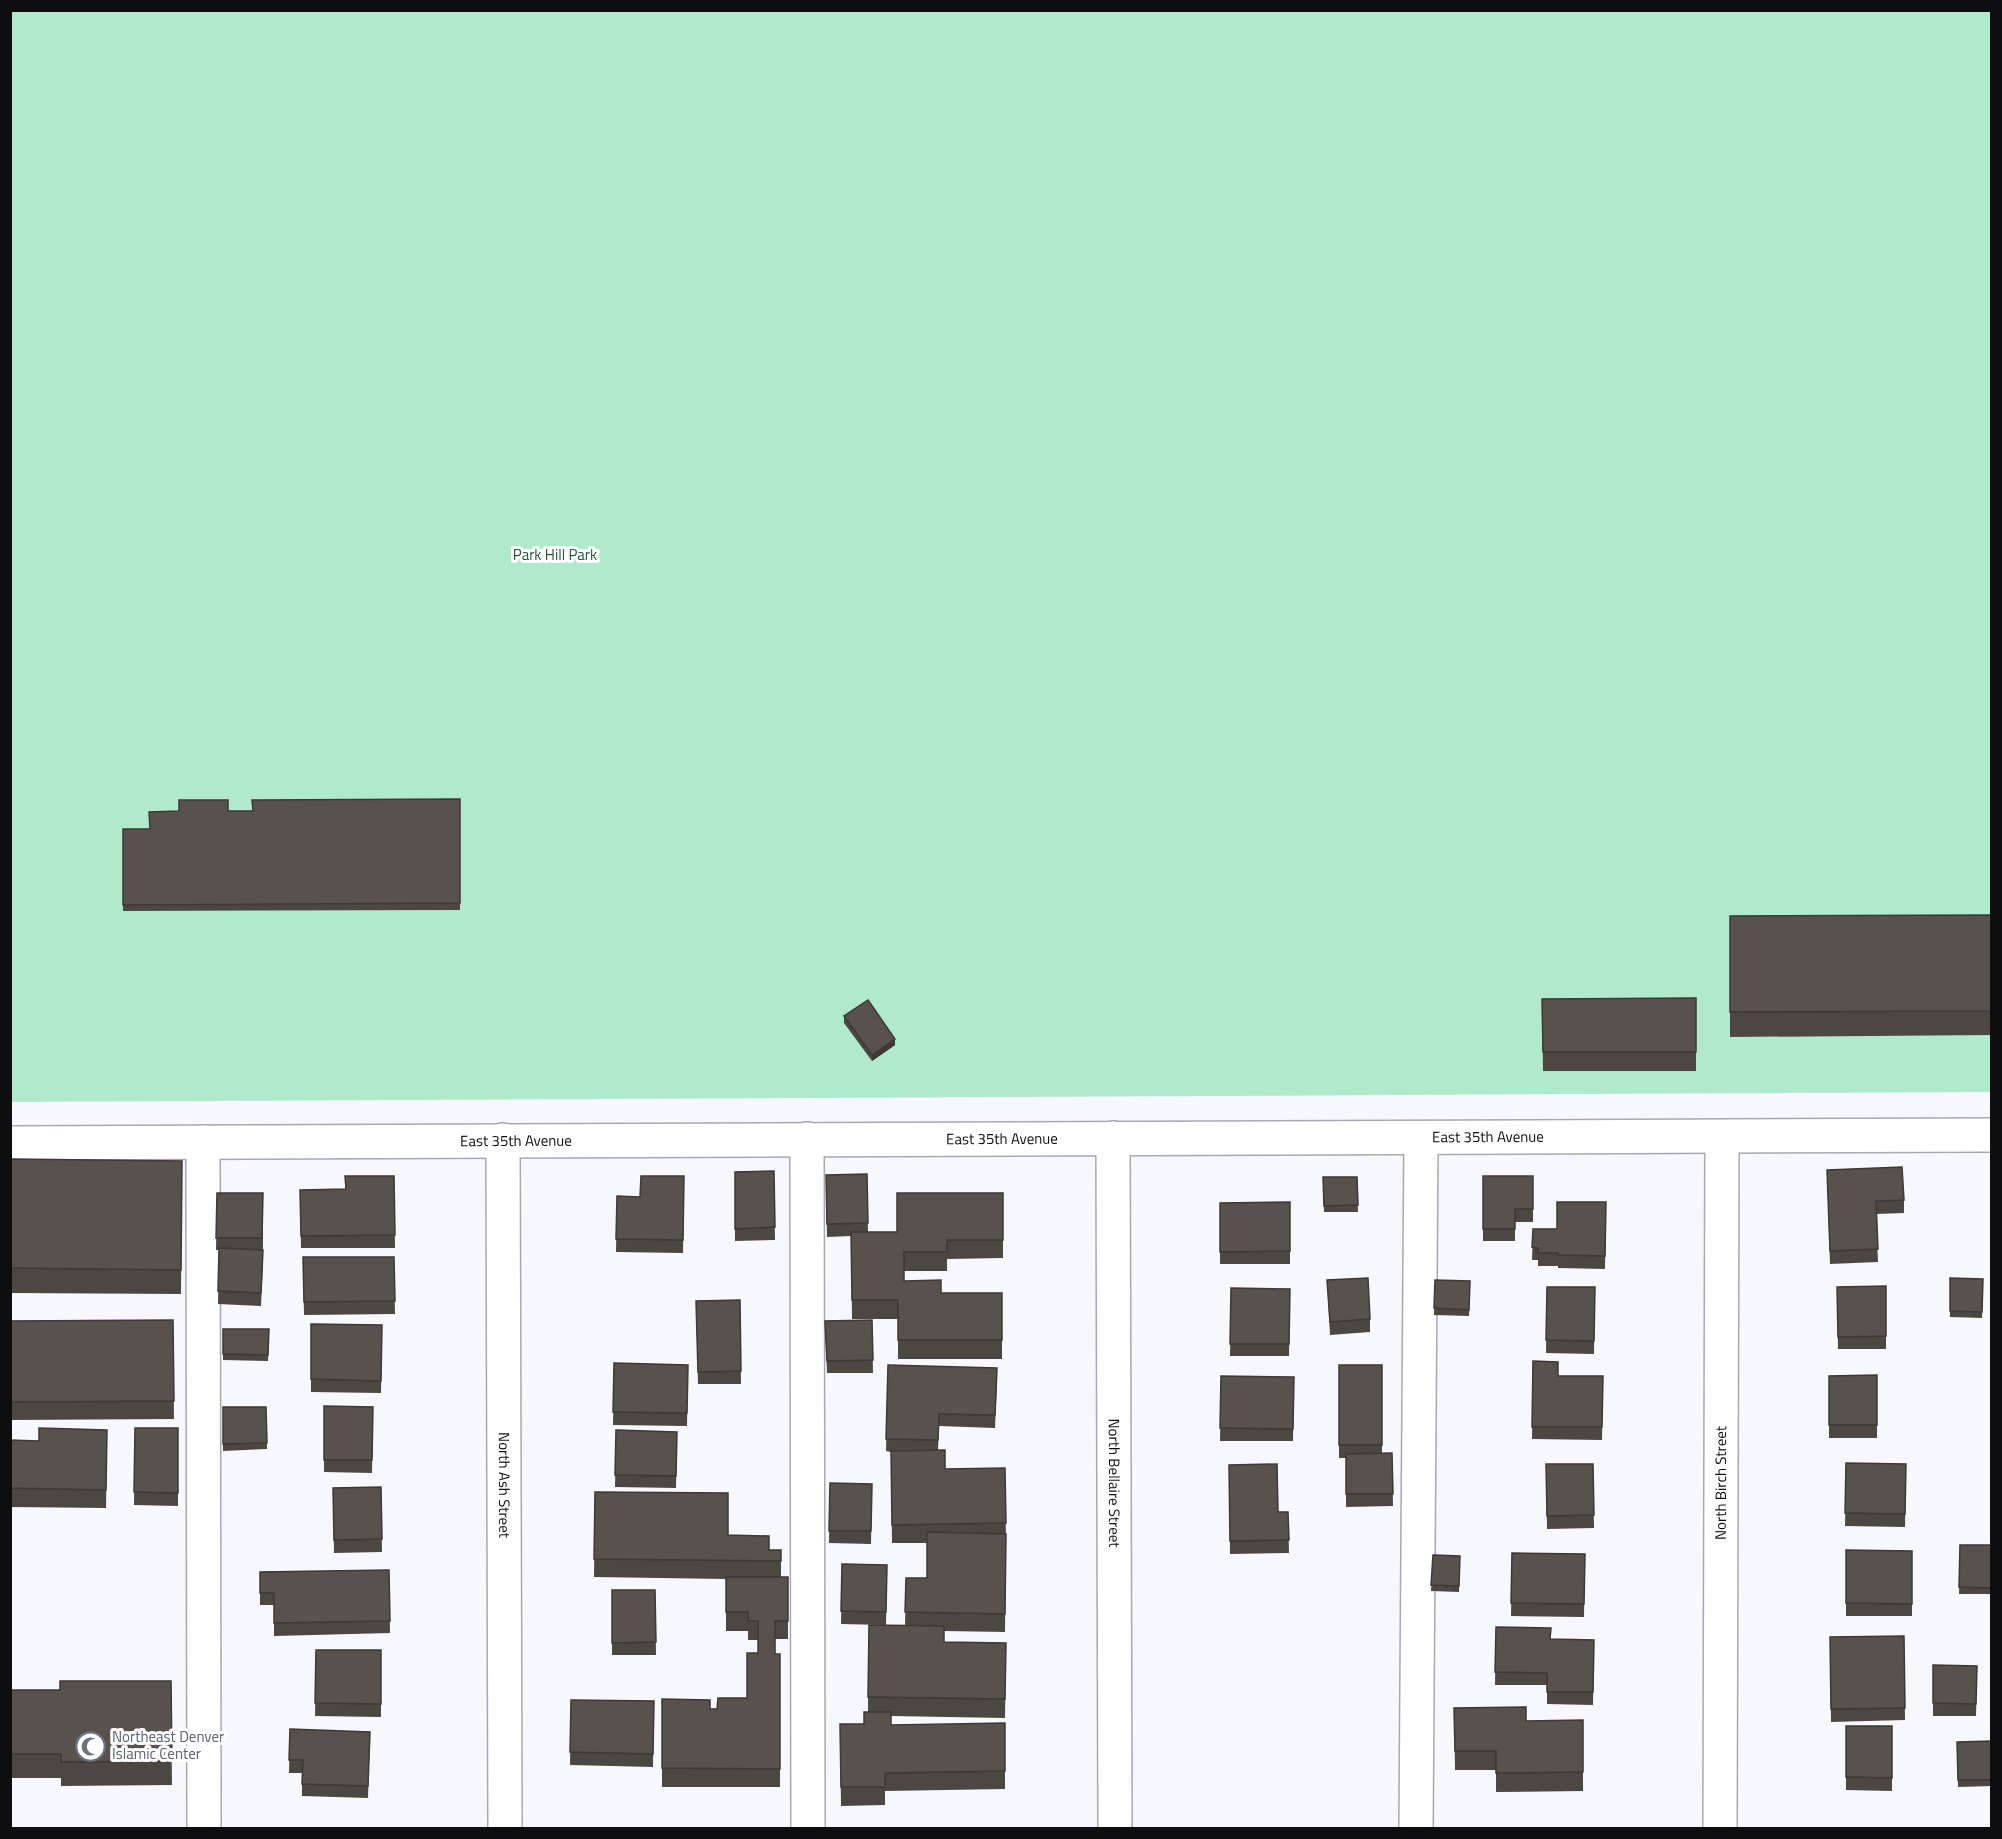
<svg xmlns="http://www.w3.org/2000/svg" width="2002" height="1839" viewBox="0 0 2002 1839" font-family="'Titillium Web',sans-serif">
  <style>
    .green { fill: #b1eacb }
    .lines { fill: none; stroke-linecap: round; stroke-linejoin: round }
    .minor-casing { stroke: #a7a8b1; stroke-width: 36 }
    .minor { stroke: #fff; stroke-width: 33 }
    .wall { fill: #4d4741 }
    .shaded-wall { fill: #3e3935 }
    .building { fill: #59524c; stroke: #3e3935; stroke-width: 1.5 }
    .labels { text-anchor: middle; stroke-width: 6; stroke-linejoin: round; paint-order: stroke }
    .park-label { font-size: 15px; fill: #21583f; stroke: #fff }
    .street-label { font-size: 15px; fill: #0e0e11; stroke: #fff }
    .worship-label { font-size: 15px; fill: #5b616d; stroke: #fff; text-anchor: start }
  </style>
  <rect width="100%" height="100%" fill="#f7f8fe"/>
  <!-- green -->
  <polygon class="green" points="10,11 1991,11 1991,1092 11,1102"/>
  <g class="lines">
    <defs>
      <g id="minor">
        <path id="s1" d="M1113,1138L1115,1828"/>
        <polyline points="807,1139 808,1828"/>
        <path id="s2" d="M503,1140L505,1828"/>
        <polyline points="203,1142 204,1828"/>
        <path id="s3" d="M10,1143L1992,1135"/>
        <polyline points="1416,1828 1421,1138"/>
        <path id="s4" d="M1720,1828L1722,1137"/>
      </g>
    </defs>
    <!-- minor casing -->
    <use href="#minor" class="minor-casing"/>
    <!-- minor -->
    <use href="#minor" class="minor"/>
  </g>
  <!-- wall -->
  <g class="wall">
    <polygon points="460,799 460,910 123,911 123,829 150,829 179,811 253,811"/>
    <polygon points="1992,915 1992,1035 1730,1037 1730,916"/>
    <polygon points="1696,998 1696,1071 1543,1071 1542,999"/>
    <polygon points="844,1016 895,1045 872,1061 844,1023"/>
    <polygon points="10,1159 182,1161 181,1294 10,1293"/>
    <polygon points="1827,1170 1904,1200 1904,1213 1876,1214 1878,1262 1830,1264"/>
    <polygon points="774,1171 775,1240 735,1241 735,1172"/>
    <polygon points="867,1174 868,1232 897,1232 1003,1193 1003,1258 947,1259 947,1271 904,1271 904,1281 941,1293 1002,1293 1002,1359 898,1359 898,1319 852,1319 851,1236 827,1237 826,1175"/>
    <polygon points="345,1176 394,1176 395,1248 301,1248 300,1190 345,1189"/>
    <polygon points="684,1176 683,1253 616,1252 617,1196 640,1197"/>
    <polygon points="1483,1176 1533,1176 1533,1222 1515,1222 1515,1241 1483,1241"/>
    <polygon points="1323,1177 1357,1177 1358,1212 1324,1212"/>
    <polygon points="217,1193 263,1193 263,1262 261,1306 218,1304 219,1250 216,1250"/>
    <polygon points="1290,1202 1290,1264 1220,1264 1220,1203"/>
    <polygon points="1606,1202 1605,1269 1558,1268 1558,1266 1538,1266 1538,1260 1532,1260 1533,1229 1557,1229"/>
    <polygon points="303,1257 394,1257 395,1314 304,1315"/>
    <polygon points="1950,1278 1983,1279 1982,1318 1950,1317"/>
    <polygon points="1327,1280 1370,1319 1370,1332 1330,1335"/>
    <polygon points="1435,1280 1470,1281 1469,1316 1434,1315"/>
    <polygon points="1886,1286 1886,1349 1838,1349 1837,1287"/>
    <polygon points="1547,1287 1595,1287 1594,1354 1546,1353"/>
    <polygon points="1231,1288 1290,1289 1289,1356 1230,1356"/>
    <polygon points="740,1300 741,1384 698,1384 696,1301"/>
    <polygon points="173,1320 174,1419 10,1420 10,1321"/>
    <polygon points="872,1320 873,1373 827,1373 825,1321"/>
    <polygon points="311,1324 382,1325 381,1393 311,1392"/>
    <polygon points="223,1329 269,1329 268,1361 223,1360"/>
    <polygon points="1533,1361 1558,1376 1603,1376 1602,1440 1532,1439"/>
    <polygon points="614,1363 688,1365 687,1426 613,1425"/>
    <polygon points="888,1365 997,1381 995,1428 939,1426 938,1450 945,1469 1005,1468 1006,1541 1005,1632 944,1631 944,1642 1006,1643 1005,1718 891,1716 891,1725 1005,1771 1005,1789 885,1791 885,1805 841,1806 840,1724 864,1724 868,1712 868,1697 905,1626 906,1578 927,1578 927,1543 892,1543 891,1452 886,1451"/>
    <polygon points="1339,1365 1382,1365 1382,1454 1392,1453 1393,1506 1346,1507 1346,1458 1339,1458"/>
    <polygon points="1877,1375 1877,1438 1829,1438 1829,1376"/>
    <polygon points="1221,1376 1294,1377 1293,1441 1220,1441"/>
    <polygon points="324,1406 373,1407 372,1473 324,1472"/>
    <polygon points="223,1407 266,1407 267,1449 223,1451"/>
    <polygon points="135,1428 178,1428 178,1506 134,1505"/>
    <polygon points="107,1430 106,1508 10,1507 10,1440 39,1441"/>
    <polygon points="616,1430 677,1432 676,1488 615,1487"/>
    <polygon points="1846,1463 1906,1464 1905,1527 1845,1526"/>
    <polygon points="1546,1464 1593,1464 1594,1528 1547,1529"/>
    <polygon points="1229,1465 1278,1512 1288,1512 1289,1553 1230,1554"/>
    <polygon points="830,1483 872,1484 871,1544 829,1543"/>
    <polygon points="381,1487 382,1552 334,1553 333,1488"/>
    <polygon points="595,1492 728,1535 769,1550 781,1550 781,1577 788,1577 788,1639 775,1639 775,1654 780,1654 780,1787 662,1787 662,1699 710,1709 717,1709 747,1698 758,1653 758,1640 748,1640 748,1631 726,1631 726,1579 594,1577"/>
    <polygon points="1960,1545 1992,1545 1992,1594 1959,1594"/>
    <polygon points="1846,1550 1912,1551 1912,1616 1846,1616"/>
    <polygon points="1512,1553 1585,1554 1584,1617 1511,1616"/>
    <polygon points="1433,1555 1460,1556 1459,1592 1431,1591"/>
    <polygon points="842,1564 887,1565 886,1625 841,1624"/>
    <polygon points="389,1570 390,1633 274,1636 274,1605 260,1605 260,1572"/>
    <polygon points="612,1590 655,1590 656,1655 612,1655"/>
    <polygon points="1496,1627 1551,1639 1594,1640 1593,1705 1547,1704 1547,1685 1495,1685"/>
    <polygon points="1904,1636 1905,1720 1831,1722 1830,1637"/>
    <polygon points="316,1650 381,1650 381,1717 315,1716"/>
    <polygon points="1933,1665 1977,1666 1976,1716 1933,1716"/>
    <polygon points="171,1681 172,1785 61,1786 61,1778 10,1778 10,1690 60,1690"/>
    <polygon points="571,1700 654,1701 653,1767 570,1765"/>
    <polygon points="1454,1708 1526,1721 1583,1720 1583,1791 1496,1792 1496,1770 1455,1770"/>
    <polygon points="1846,1726 1892,1726 1892,1791 1846,1790"/>
    <polygon points="290,1729 370,1732 368,1798 302,1796 302,1773 289,1773"/>
    <polygon points="1992,1741 1992,1786 1958,1787 1957,1742"/>
  </g>
  <!-- shaded-wall -->
  <polygon class="shaded-wall" points="895,1039 895,1045 872,1061 872,1055"/>
  <!-- building -->
  <g class="building">
    <polygon points="460,799 460,903 123,905 123,829 150,829 149,812 179,811 179,800 228,800 228,811 253,811 252,800"/>
    <polygon points="1992,915 1992,1011 1730,1012 1730,916"/>
    <polygon points="1696,998 1696,1052 1543,1052 1542,999"/>
    <polygon points="868,1000 895,1039 872,1055 844,1016"/>
    <polygon points="10,1159 182,1161 181,1270 10,1268"/>
    <polygon points="1902,1167 1904,1200 1876,1201 1878,1249 1830,1251 1827,1170"/>
    <polygon points="774,1171 775,1227 735,1229 735,1172"/>
    <polygon points="867,1174 868,1223 827,1224 826,1175"/>
    <polygon points="345,1176 394,1176 395,1235 301,1236 300,1190 346,1189"/>
    <polygon points="641,1176 684,1176 683,1240 616,1239 617,1196 640,1197"/>
    <polygon points="1483,1176 1533,1176 1533,1209 1515,1209 1515,1229 1483,1229"/>
    <polygon points="1323,1177 1357,1177 1358,1205 1324,1206"/>
    <polygon points="217,1193 263,1193 262,1238 216,1238"/>
    <polygon points="897,1193 1003,1193 1003,1240 947,1240 947,1252 904,1252 904,1281 941,1280 941,1293 1002,1293 1002,1340 898,1340 898,1300 852,1300 851,1232 897,1232"/>
    <polygon points="1290,1202 1290,1251 1220,1252 1220,1203"/>
    <polygon points="1557,1202 1606,1202 1605,1256 1558,1255 1558,1253 1538,1253 1538,1248 1532,1247 1533,1229 1557,1229"/>
    <polygon points="219,1248 263,1250 261,1293 218,1291"/>
    <polygon points="303,1257 394,1257 395,1301 304,1302"/>
    <polygon points="1368,1278 1370,1319 1330,1322 1327,1280"/>
    <polygon points="1950,1278 1983,1279 1982,1312 1950,1311"/>
    <polygon points="1435,1280 1470,1281 1469,1310 1434,1308"/>
    <polygon points="1886,1286 1886,1336 1838,1337 1837,1287"/>
    <polygon points="1547,1287 1595,1287 1594,1341 1546,1340"/>
    <polygon points="1231,1288 1290,1289 1289,1344 1230,1344"/>
    <polygon points="740,1300 741,1371 698,1372 696,1301"/>
    <polygon points="173,1320 174,1401 10,1402 10,1321"/>
    <polygon points="872,1320 873,1360 827,1361 825,1321"/>
    <polygon points="311,1324 382,1325 381,1381 311,1379"/>
    <polygon points="223,1329 269,1329 268,1355 223,1354"/>
    <polygon points="1533,1361 1558,1362 1558,1376 1603,1376 1602,1427 1532,1427"/>
    <polygon points="614,1363 688,1365 687,1413 613,1412"/>
    <polygon points="888,1365 997,1368 995,1415 939,1414 938,1440 886,1439"/>
    <rect x="1339" y="1365" width="43" height="80"/>
    <polygon points="1877,1375 1877,1425 1829,1425 1829,1376"/>
    <polygon points="1221,1376 1294,1377 1293,1429 1220,1428"/>
    <polygon points="324,1406 373,1407 372,1460 324,1460"/>
    <polygon points="223,1407 266,1407 267,1443 223,1444"/>
    <polygon points="39,1428 107,1430 106,1490 10,1488 10,1440 39,1441"/>
    <polygon points="135,1428 178,1428 178,1493 134,1492"/>
    <polygon points="616,1430 677,1432 676,1476 615,1475"/>
    <polygon points="945,1450 945,1469 1005,1468 1006,1523 892,1525 891,1451"/>
    <polygon points="1392,1453 1393,1494 1346,1494 1346,1454"/>
    <polygon points="1846,1463 1906,1464 1905,1514 1845,1513"/>
    <polygon points="1277,1464 1278,1512 1288,1512 1289,1540 1230,1541 1229,1465"/>
    <polygon points="1546,1464 1593,1464 1594,1515 1547,1516"/>
    <polygon points="830,1483 872,1484 871,1531 829,1531"/>
    <polygon points="381,1487 382,1539 334,1540 333,1488"/>
    <polygon points="595,1492 728,1493 728,1535 769,1536 769,1550 781,1550 781,1561 594,1559"/>
    <polygon points="927,1532 1006,1534 1005,1614 905,1612 906,1578 927,1578"/>
    <polygon points="1960,1545 1992,1545 1992,1588 1959,1587"/>
    <polygon points="1846,1550 1912,1551 1912,1604 1846,1603"/>
    <polygon points="1512,1553 1585,1554 1584,1604 1511,1603"/>
    <polygon points="1433,1555 1460,1556 1459,1586 1431,1585"/>
    <polygon points="842,1564 887,1565 886,1612 841,1611"/>
    <polygon points="389,1570 390,1621 274,1623 274,1593 260,1593 260,1572"/>
    <polygon points="726,1577 788,1577 788,1621 775,1621 775,1654 780,1654 780,1769 662,1768 662,1699 710,1700 710,1709 717,1709 718,1698 747,1698 747,1653 758,1653 758,1621 748,1621 748,1612 726,1612"/>
    <polygon points="612,1590 655,1590 656,1642 612,1643"/>
    <polygon points="869,1625 944,1626 944,1642 1006,1643 1005,1699 868,1697"/>
    <polygon points="1496,1627 1551,1628 1550,1639 1594,1640 1593,1692 1547,1692 1547,1673 1495,1672"/>
    <polygon points="1904,1636 1905,1708 1831,1709 1830,1637"/>
    <polygon points="316,1650 381,1650 381,1704 315,1703"/>
    <polygon points="1933,1665 1977,1666 1976,1704 1933,1703"/>
    <polygon points="60,1681 171,1681 172,1761 61,1762 61,1754 10,1754 10,1690 60,1690"/>
    <polygon points="571,1700 654,1701 653,1754 570,1752"/>
    <polygon points="1526,1707 1526,1721 1583,1720 1583,1772 1496,1773 1496,1751 1455,1751 1454,1708"/>
    <polygon points="864,1712 891,1712 891,1725 1005,1723 1005,1771 885,1773 885,1787 841,1787 840,1724 864,1724"/>
    <polygon points="1846,1726 1892,1726 1892,1778 1846,1777"/>
    <polygon points="290,1729 370,1732 368,1786 302,1784 303,1760 289,1760"/>
    <polygon points="1992,1741 1992,1780 1958,1780 1957,1742"/>
  </g>
  <!-- icons -->
  <defs>
    <symbol id="mosque-ring" viewBox="-11 -11 22 22"><circle r="9.5" fill="#fff" stroke="#6b7280" stroke-width="1.5"/><path d="M3.5-4.9A6 6 0 1 0 3.5 4.9A5 5 0 1 1 3.5-4.9Z" fill="#6b7280"/></symbol>
  </defs>
  <g fill-rule="evenodd">
    <use href="#mosque-ring" x="74" y="1730" width="33" height="33"/>
  </g>
  <g class="labels">
    <!-- park labels -->
    <g class="park-label">
      <text x="555" y="560">Park Hill Park</text>
    </g>
    <!-- street labels -->
    <g class="street-label">
      <text dy="5" stroke="none"><textPath href="#s3" startOffset="1478">East 35th Avenue</textPath></text>
      <text dy="5" stroke="none"><textPath href="#s3" startOffset="992">East 35th Avenue</textPath></text>
      <text dy="5" stroke="none"><textPath href="#s3" startOffset="506">East 35th Avenue</textPath></text>
      <text dy="5" stroke="none"><textPath href="#s1" startOffset="345">North Bellaire Street</textPath></text>
      <text dy="5" stroke="none"><textPath href="#s4" startOffset="345">North Birch Street</textPath></text>
      <text dy="5" stroke="none"><textPath href="#s2" startOffset="345">North Ash Street</textPath></text>
    </g>
    <!-- worship labels -->
    <g class="worship-label">
      <text x="112" y="1742">Northeast Denver<tspan x="112" dy="17">Islamic Center</tspan></text>
    </g>
  </g>
  <!-- border -->
  <rect width="2002" height="1839" fill="none" stroke="#0e0e11" stroke-width="24"/>
</svg>
